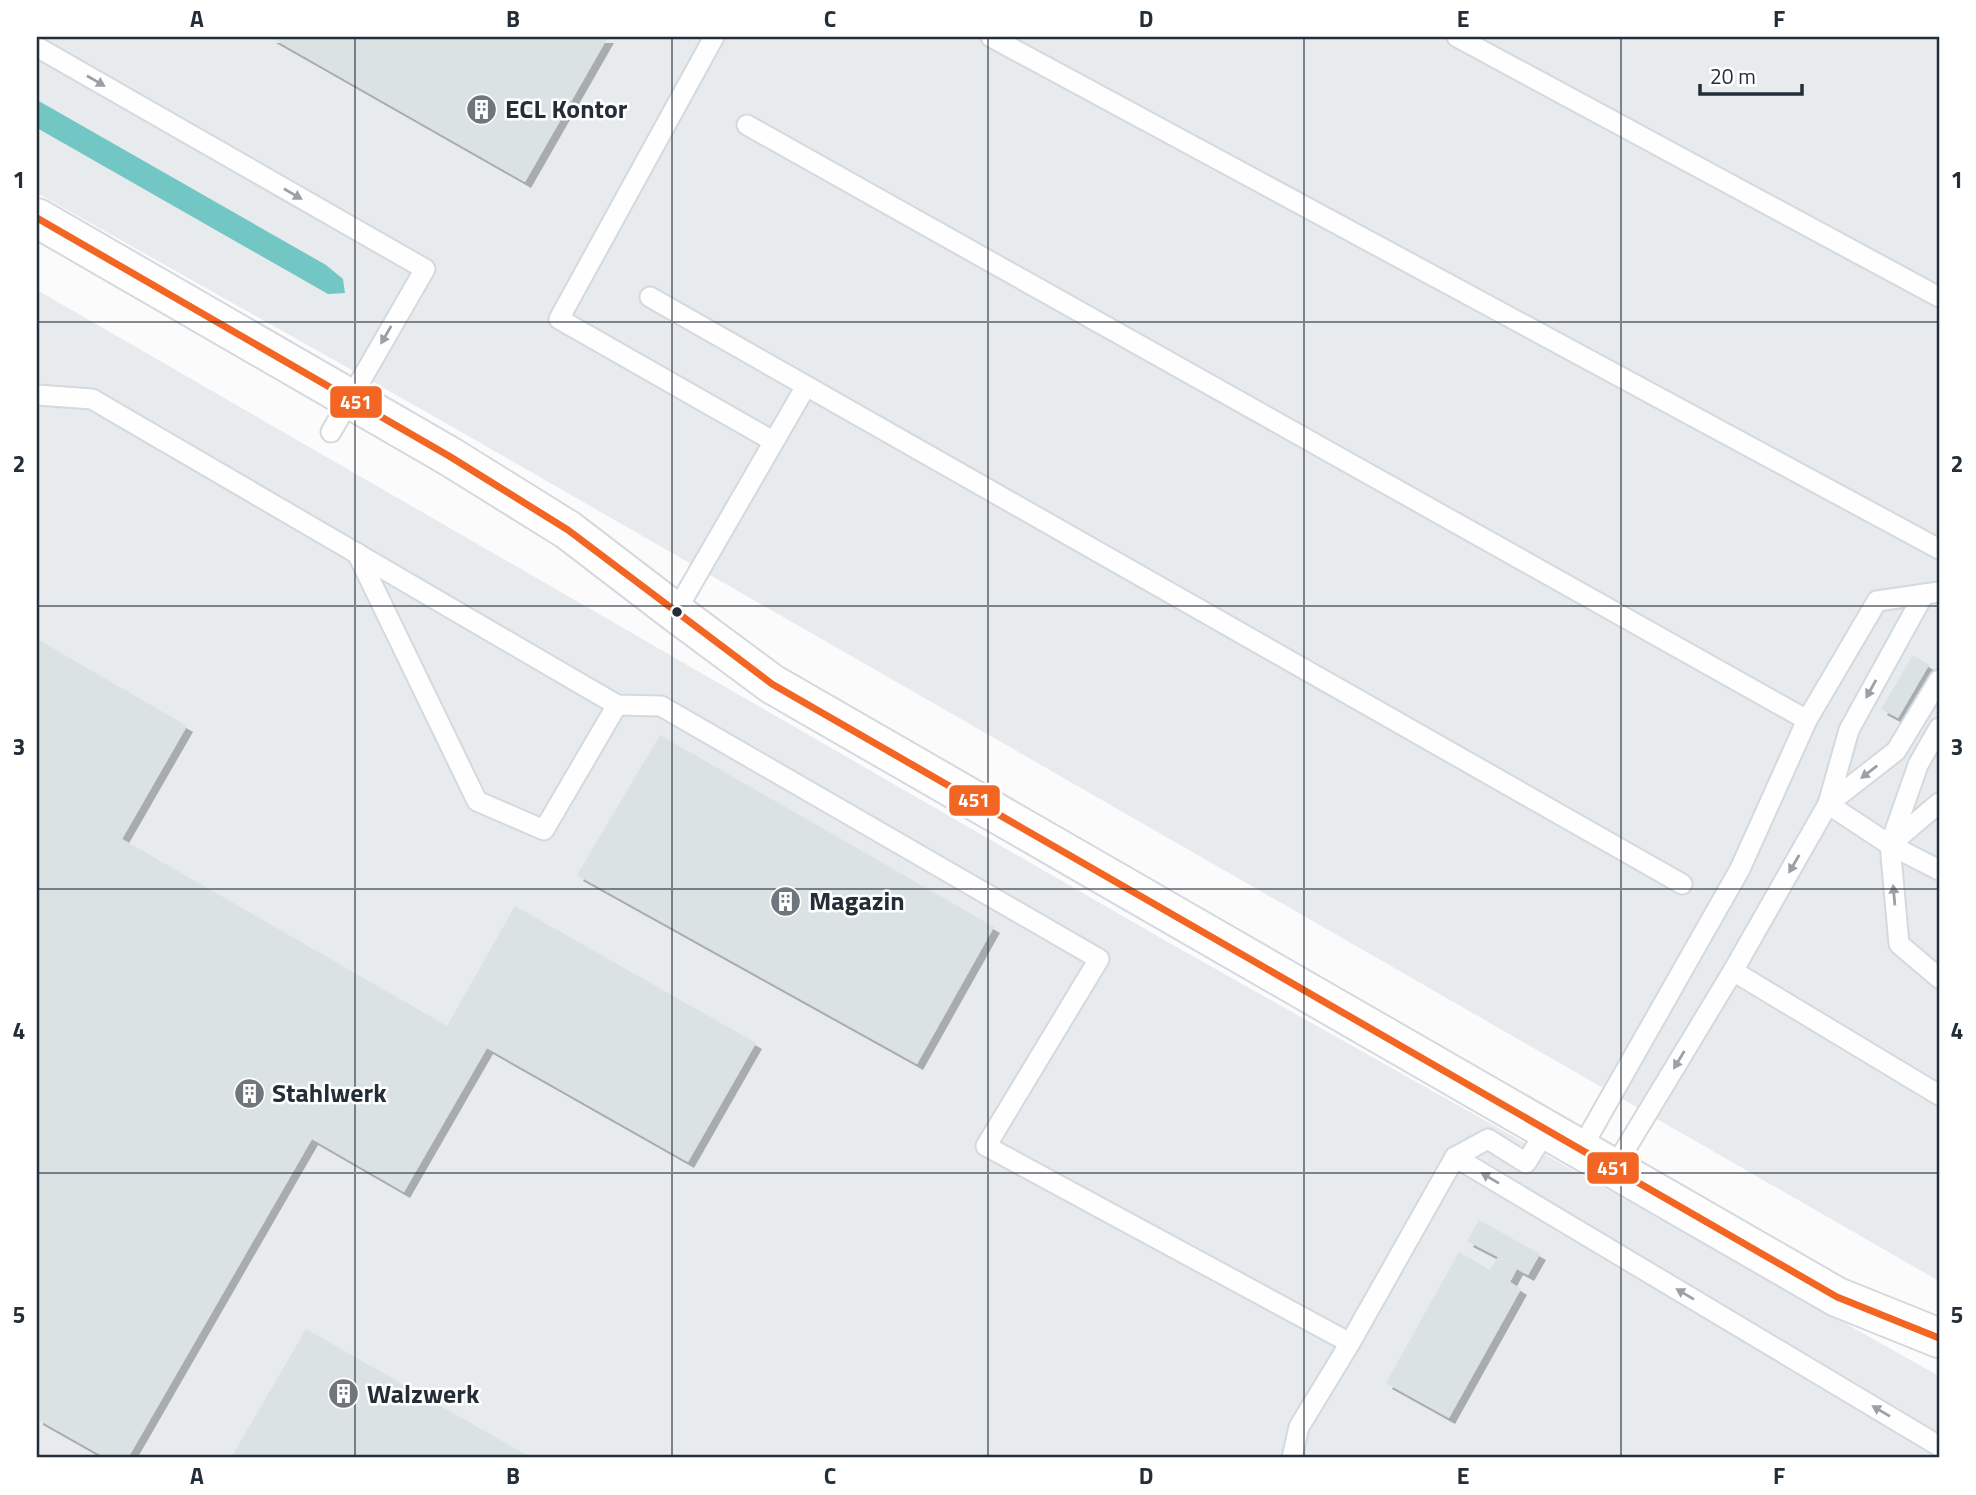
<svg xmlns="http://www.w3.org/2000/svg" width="1976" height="1495" viewBox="0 0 1976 1495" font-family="'Titillium Web',sans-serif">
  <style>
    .built { fill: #e7ebee }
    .water { fill: #72c6c4 }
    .building { fill: #dae2e4; filter: url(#shadow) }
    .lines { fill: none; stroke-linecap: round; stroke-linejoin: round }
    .service-casing { stroke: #d4d9de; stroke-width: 23 }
    .minor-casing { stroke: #d4d9de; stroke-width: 42 }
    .service { stroke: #fefefe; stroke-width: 19 }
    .minor { stroke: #fefefe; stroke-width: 38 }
    .bus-1-casing { stroke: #fff; stroke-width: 12 }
    .bus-1 { stroke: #f26522; stroke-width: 7 }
    .oneway { fill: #9ba0a5 }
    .grid { fill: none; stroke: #232e38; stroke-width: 2; stroke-opacity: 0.55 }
    .bus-dot { fill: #232e38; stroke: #fff; stroke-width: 2.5 }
    .labels { text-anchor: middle; stroke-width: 5; stroke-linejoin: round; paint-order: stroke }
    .poi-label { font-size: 26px; font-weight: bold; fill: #232e38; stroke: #fff; text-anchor: start }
    .line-badge { stroke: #fff; stroke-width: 2.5 }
    .badge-label { font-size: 19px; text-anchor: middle; font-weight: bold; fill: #fff }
    .neatline { fill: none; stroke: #232e38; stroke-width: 2.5 }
    .grid-label { font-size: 23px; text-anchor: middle; font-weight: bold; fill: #232e38 }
  </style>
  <defs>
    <filter id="shadow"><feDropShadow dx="6" dy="6" stdDeviation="0" flood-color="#0004"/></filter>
  </defs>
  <rect width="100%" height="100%" fill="#fbfbfb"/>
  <!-- built -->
  <g class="built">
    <polygon points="37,37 1939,37 1939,1281 437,418 37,193"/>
    <polygon points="37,290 1166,941 1939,1376 1939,1458 37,1458"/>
  </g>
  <!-- water -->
  <polygon class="water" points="37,100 326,265 343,279 345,293 328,294 37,128"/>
  <!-- building -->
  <g class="building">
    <polygon points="270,37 608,37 525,182"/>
    <polygon points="37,639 187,726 122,839 447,1026 515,906 756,1043 688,1162 487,1048 404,1192 312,1139 128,1458 106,1458 37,1419"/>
    <polygon points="1913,655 1929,665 1898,718 1881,709"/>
    <polygon points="660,735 994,927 917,1064 577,875"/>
    <polygon points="1479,1220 1540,1254 1528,1275 1517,1269 1510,1282 1521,1289 1449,1418 1386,1383 1459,1252 1490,1270 1498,1257 1467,1241"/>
    <polygon points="306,1329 532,1458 231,1458"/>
  </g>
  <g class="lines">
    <defs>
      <g id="service">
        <polyline points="714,37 559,319 773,441"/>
        <polyline points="991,37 1939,549"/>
        <polyline points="1457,37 1939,297"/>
        <polyline points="37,47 425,269 331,432"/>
        <polyline points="747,125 1807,720"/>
        <polyline points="650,297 1682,884"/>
        <polyline points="37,395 92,399 617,705 661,706 1099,959 986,1146 1350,1343"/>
        <polyline points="357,553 477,801 544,830 617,705"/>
        <polyline points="672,618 806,386"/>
        <polyline points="1939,728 1918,765 1890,845 1899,944 1939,978"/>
        <polyline points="1828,804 1896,751 1939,680"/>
        <polyline points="1828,804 1890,845 1939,870"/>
        <polyline points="1891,844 1939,803"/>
        <polyline points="1733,971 1939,1095"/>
        <polyline points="1581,1149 1740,869 1807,720 1877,601 1939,592"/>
        <polyline points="1455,1157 1939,1446"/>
        <polyline points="1614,1168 1733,971 1828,804 1849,730 1924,594"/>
        <polyline points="1292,1458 1299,1427 1350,1343 1455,1157 1488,1139 1526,1163 1547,1129"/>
      </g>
      <polyline id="minor" points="37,218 449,456 568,530 675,612 772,684 1837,1297 1939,1338"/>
    </defs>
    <!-- service casing -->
    <use href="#service" class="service-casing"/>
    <!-- minor casing -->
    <use href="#minor" class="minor-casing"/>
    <!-- service -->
    <use href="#service" class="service"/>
    <!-- minor -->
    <use href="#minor" class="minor"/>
    <defs>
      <polyline id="bus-1" points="37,218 449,456 568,530 772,684 1837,1297 1939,1338"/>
    </defs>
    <!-- bus-1 casing -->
    <use href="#bus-1" class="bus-1-casing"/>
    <!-- bus-1 -->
    <use href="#bus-1" class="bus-1"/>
  </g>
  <!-- one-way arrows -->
  <defs><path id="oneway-solid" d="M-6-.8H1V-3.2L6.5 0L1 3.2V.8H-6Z" transform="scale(1.75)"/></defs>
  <g class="oneway">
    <use href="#oneway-solid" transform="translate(96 81) rotate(30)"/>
    <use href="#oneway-solid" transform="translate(293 194) rotate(30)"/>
    <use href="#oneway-solid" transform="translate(386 335) rotate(120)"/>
    <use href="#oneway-solid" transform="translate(1871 689) rotate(119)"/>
    <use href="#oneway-solid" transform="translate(1869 772) rotate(142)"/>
    <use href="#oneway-solid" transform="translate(1794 864) rotate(120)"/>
    <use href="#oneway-solid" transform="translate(1894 895) rotate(-95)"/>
    <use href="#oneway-solid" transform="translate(1679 1060) rotate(121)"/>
    <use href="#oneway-solid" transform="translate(1490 1178) rotate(-149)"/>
    <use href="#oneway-solid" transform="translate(1685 1294) rotate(-149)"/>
    <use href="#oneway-solid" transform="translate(1881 1411) rotate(-149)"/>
  </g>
  <!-- grid -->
  <path class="grid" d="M355,37V1458M672,37V1458M988,37V1458M1304,37V1458M1621,37V1458M37,322H1939M37,606H1939M37,889H1939M37,1173H1939"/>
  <!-- icons -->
  <defs>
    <symbol id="building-disc" viewBox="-11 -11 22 22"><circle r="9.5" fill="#6f767c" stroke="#fff"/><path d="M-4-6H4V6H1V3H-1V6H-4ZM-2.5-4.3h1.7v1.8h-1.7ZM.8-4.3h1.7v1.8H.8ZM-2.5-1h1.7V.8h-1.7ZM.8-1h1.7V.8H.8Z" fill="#fff"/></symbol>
  </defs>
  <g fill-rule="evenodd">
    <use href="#building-disc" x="464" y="92" width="35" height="35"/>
    <use href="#building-disc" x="768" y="884" width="35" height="35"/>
    <use href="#building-disc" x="232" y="1076" width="35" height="35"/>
    <use href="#building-disc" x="326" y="1376" width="35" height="35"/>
  </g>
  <!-- markers -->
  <circle class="bus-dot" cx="677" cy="612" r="6"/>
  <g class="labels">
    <!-- poi labels -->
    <g class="poi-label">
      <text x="505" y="118">ECL Kontor</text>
      <text x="809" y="910">Magazin</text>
      <text x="272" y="1102">Stahlwerk</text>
      <text x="367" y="1403">Walzwerk</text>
    </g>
  </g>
  <g class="line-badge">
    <rect x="329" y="385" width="54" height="34" rx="7" fill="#f26522"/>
    <rect x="948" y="784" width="53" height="33" rx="7" fill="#f26522"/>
    <rect x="1586" y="1151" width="54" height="34" rx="7" fill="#f26522"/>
  </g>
  <g class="badge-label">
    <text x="356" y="409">451</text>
    <text x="974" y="807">451</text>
    <text x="1613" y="1175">451</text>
  </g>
  <!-- border -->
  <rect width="1976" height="1495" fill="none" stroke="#ffffff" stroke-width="77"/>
  <!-- scale -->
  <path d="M1700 84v10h102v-10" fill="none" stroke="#232e38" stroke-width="3.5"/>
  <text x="1710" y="84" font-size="21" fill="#232e38" stroke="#ffffff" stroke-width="5" paint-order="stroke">20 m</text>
  <rect x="38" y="38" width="1900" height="1418" class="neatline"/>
  <g class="grid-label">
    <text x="197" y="27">A</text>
    <text x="513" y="27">B</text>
    <text x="830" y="27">C</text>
    <text x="1146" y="27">D</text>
    <text x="1463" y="27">E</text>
    <text x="1779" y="27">F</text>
    <text x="19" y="188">1</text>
    <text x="1957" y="188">1</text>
    <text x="19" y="472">2</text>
    <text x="1957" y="472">2</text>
    <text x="19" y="755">3</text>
    <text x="1957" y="755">3</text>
    <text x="19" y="1039">4</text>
    <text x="1957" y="1039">4</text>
    <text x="19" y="1323">5</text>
    <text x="1957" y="1323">5</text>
    <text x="197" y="1484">A</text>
    <text x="513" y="1484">B</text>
    <text x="830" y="1484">C</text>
    <text x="1146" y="1484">D</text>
    <text x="1463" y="1484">E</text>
    <text x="1779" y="1484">F</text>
  </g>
</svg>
